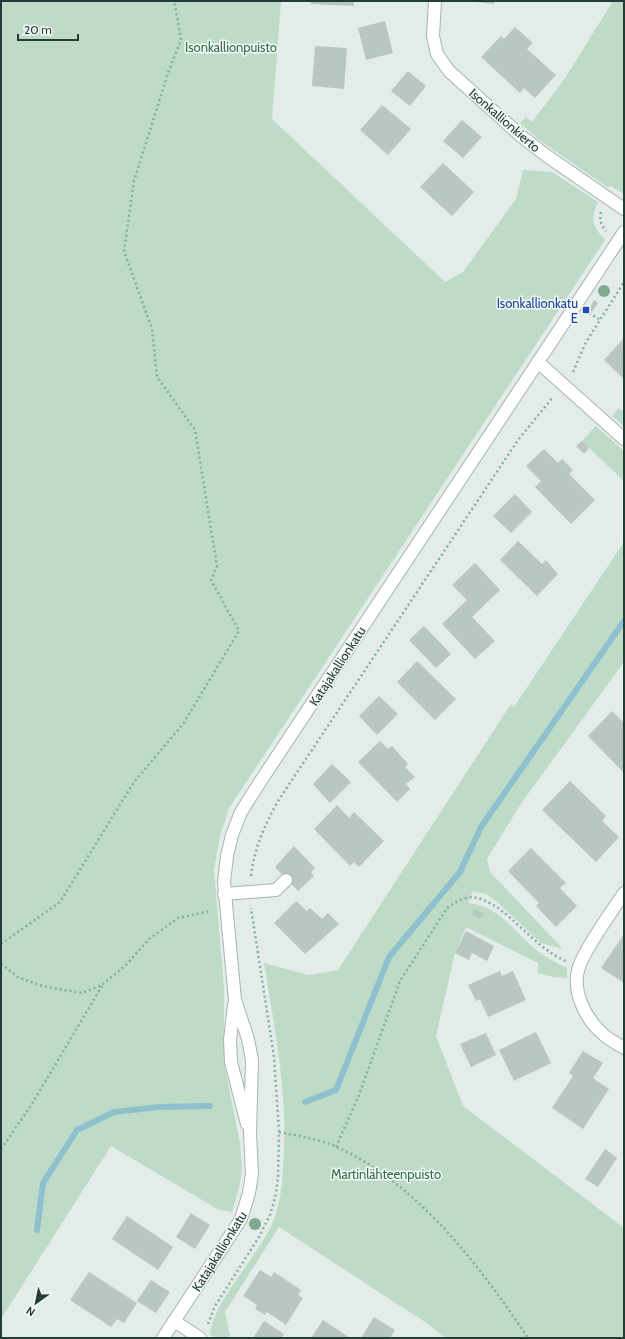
<svg xmlns="http://www.w3.org/2000/svg" width="625" height="1339" viewBox="0 0 625 1339" font-family="Cabin,sans-serif">
  <style>
    .green { fill: #bedbc7 }
    .lines { fill: none; stroke-linecap: round; stroke-linejoin: round }
    .stream { stroke: #8fc0cd; stroke-width: 6 }
    .building { fill: #b9c6c1 }
    .minor-casing { stroke: #a6b4af; stroke-width: 14 }
    .path { stroke: #86ada2; stroke-width: 2.5; stroke-dasharray: 2 3; stroke-linecap: butt }
    .minor { stroke: #fff; stroke-width: 12 }
    .tree { fill: #81a892 }
    .transit-dot { fill: #1a4fb4; stroke: #f3f8f6; stroke-width: 1.5 }
    .labels { text-anchor: middle; stroke-width: 3; stroke-linejoin: round; paint-order: stroke }
    .park-label { font-size: 13px; fill: #31704c; stroke: #f3f8f6 }
    .street-label { font-size: 13px; fill: #243c36; stroke: #f3f8f6 }
    .transit-label { font-size: 13px; fill: #164399; stroke: #f3f8f6; text-anchor: end }
  </style>
  <rect width="100%" height="100%" fill="#e3ece8"/>
  <!-- green -->
  <g class="green">
    <path d="M1,1H281L272,119L445,282L463,272L516,199L523,170L552,172L598,202C590,221 592,225 605,240L229,808L220,836L214,870L224,988V1063L240,1143L242,1167L240,1184L232,1212L219,1210L111,1146L1,1319Z"/>
    <polygon points="613,1 624,1 624,194 611,186 607,187 538,139 520,123 526,117 532,122 564,80"/>
    <polygon points="619,408 624,412 624,426 612,416"/>
    <polygon points="596,426 624,451 624,481 582,441"/>
    <path d="M624,542V662L520,805L487,859L490,872L563,949L541,943L496,901L486,894L473,891L468,903C502,906 516,936 543,955C551,960 559,964 567,968V978L553,977L538,973V963L466,927L455,953L436,1036L463,1106L624,1228V1338H446L425,1322L279,1227L225,1312L230,1336L228,1338H215L210,1334C213,1302 258,1256 272,1224C280,1205 282,1188 283,1168C289,1099 275,1031 264,963L308,975L338,970L511,704L514,707Z"/>
  </g>
  <g class="lines">
    <!-- stream -->
    <g class="stream">
      <polyline points="305,1102 336,1090 389,957 460,872 481,827 624,621"/>
      <polyline points="37,1230 43,1183 77,1130 114,1112 159,1107 210,1106"/>
    </g>
  </g>
  <!-- building -->
  <g class="building">
    <polygon points="311,1 354,1 354,6 311,4"/>
    <polygon points="466,1 495,1 494,4"/>
    <polygon points="385,21 393,53 366,60 358,28"/>
    <polygon points="515,27 533,43 527,49 556,75 535,98 524,88 520,93 481,57 501,36 504,39"/>
    <polygon points="315,46 347,48 344,89 312,86"/>
    <polygon points="408,71 426,86 410,106 391,91"/>
    <polygon points="382,105 411,129 388,155 360,130"/>
    <polygon points="462,120 482,137 463,158 443,141"/>
    <polygon points="443,163 474,192 452,216 420,187"/>
    <polygon points="594,300 598,303 592,312 589,309"/>
    <polygon points="624,338 624,379 604,360"/>
    <polygon points="582,441 589,448 584,454 576,446"/>
    <polygon points="544,449 558,463 562,459 573,470 569,474 595,500 571,524 535,487 541,481 526,466"/>
    <polygon points="515,494 532,512 511,533 493,516"/>
    <polygon points="518,541 542,564 546,560 558,574 537,596 500,560"/>
    <polygon points="475,563 500,590 472,617 495,641 475,659 442,624 467,600 452,585"/>
    <polygon points="424,626 451,654 436,668 409,640"/>
    <polygon points="417,661 456,699 435,720 397,682"/>
    <polygon points="379,696 398,714 377,735 359,716"/>
    <polygon points="612,711 624,723 624,773 588,736"/>
    <polygon points="380,741 388,749 392,746 408,764 405,767 415,777 406,784 410,789 397,802 358,762"/>
    <polygon points="332,764 351,782 330,803 313,784"/>
    <polygon points="570,781 606,816 602,821 619,837 596,862 542,810"/>
    <polygon points="337,805 349,818 354,812 384,841 359,867 354,862 350,866 314,829"/>
    <polygon points="294,846 315,868 311,872 314,876 298,891 275,867"/>
    <polygon points="531,848 566,883 560,888 577,906 556,927 536,906 539,903 508,871"/>
    <polygon points="296,901 307,911 310,908 322,919 328,913 339,924 305,954 274,923"/>
    <polygon points="475,909 484,914 480,919 472,915"/>
    <polygon points="466,931 494,946 487,961 472,953 469,960 455,953"/>
    <polygon points="624,934 624,983 601,968"/>
    <polygon points="500,971 502,976 513,971 526,1000 488,1017 480,999 476,1001 468,985"/>
    <polygon points="536,1032 551,1063 514,1081 499,1050"/>
    <polygon points="486,1033 496,1055 471,1067 460,1044"/>
    <polygon points="583,1051 603,1063 593,1078 609,1089 583,1129 552,1108 573,1076 569,1073"/>
    <polygon points="605,1149 617,1158 598,1187 585,1179"/>
    <polygon points="191,1213 210,1225 195,1249 176,1237"/>
    <polygon points="127,1216 173,1247 158,1270 112,1239"/>
    <polygon points="260,1270 271,1277 274,1272 301,1290 298,1295 303,1298 286,1325 267,1312 265,1315 255,1309 257,1305 243,1296"/>
    <polygon points="89,1272 137,1303 124,1323 117,1319 111,1327 70,1300"/>
    <polygon points="151,1280 170,1292 156,1313 137,1301"/>
    <polygon points="374,1317 395,1330 390,1338 361,1338"/>
    <polygon points="323,1320 349,1337 348,1338 311,1338"/>
    <polygon points="264,1321 284,1334 282,1338 253,1338"/>
  </g>
  <g class="lines">
    <defs>
      <g id="minor">
        <polyline points="435,1 433,36 437,54 449,71 521,136 547,156 624,209"/>
        <polyline points="538,362 624,439"/>
        <path d="M624,893C609,916 591,939 580,964C570,989 585,1019 604,1035C610,1040 617,1044 624,1048"/>
        <polyline points="224,894 276,890 286,880"/>
        <polyline points="234,1005 230,1040 231,1062 247,1124"/>
        <polyline points="174,1321 200,1338"/>
        <polyline points="163,1338 241,1219 249,1193 252,1174 250,1133 252,1060 248,1039 235,1000 224,882 227,856 232,835 241,812 262,779 624,232"/>
      </g>
    </defs>
    <!-- minor casing -->
    <use href="#minor" class="minor-casing"/>
    <!-- path -->
    <g class="path">
      <path d="M601,212C599,220 601,225 606,231"/>
      <polyline points="589,313 599,319"/>
      <polyline points="573,372 586,342 624,282"/>
      <path d="M251,876C254,848 265,825 278,801L518,440L553,397"/>
      <polyline points="1,944 60,902 134,782 183,724 239,631 211,580 217,566 195,430 157,377 152,329 124,251 134,181 168,73 181,40 175,5 173,1"/>
      <polyline points="1,964 18,977 42,986 82,993 102,985 126,965 149,939 178,918 211,911"/>
      <path d="M279,1132C299,1136 319,1139 337,1147C419,1185 479,1265 528,1338"/>
      <path d="M336,1147L359,1095L400,981L447,908C457,901 468,894 481,899C510,909 534,948 566,961"/>
      <polyline points="1,1149 32,1104 102,986"/>
      <polyline points="208,1324 215,1306 259,1237 270,1215 275,1198 278,1179 279,1132 274,1057 251,908"/>
    </g>
    <!-- minor -->
    <use href="#minor" class="minor"/>
  </g>
  <!-- trees -->
  <g class="tree">
    <circle cx="604" cy="291" r="6"/>
    <circle cx="255" cy="1224" r="6"/>
  </g>
  <!-- markers -->
  <rect class="transit-dot" x="582" y="306" width="8" height="8" rx="2"/>
  <g class="labels">
    <!-- park labels -->
    <g class="park-label">
      <text x="231" y="52">Isonkallionpuisto</text>
      <text x="386" y="1179">Martinlähteenpuisto</text>
    </g>
    <!-- street labels -->
    <g class="street-label">
      <text transform="translate(505 120) rotate(41)" y="5">Isonkallionkierto</text>
      <text transform="translate(337 666) rotate(-57)" y="5">Katajakallionkatu</text>
      <text transform="translate(219 1251) rotate(-58)" y="5">Katajakallionkatu</text>
    </g>
    <!-- transit labels -->
    <g class="transit-label">
      <text x="578" y="308">Isonkallionkatu<tspan x="578" dy="15">E</tspan></text>
    </g>
  </g>
  <!-- border -->
  <rect width="625" height="1339" fill="none" stroke="#243c36" stroke-width="4"/>
  <!-- north arrow -->
  <g transform="translate(36 1303) rotate(213)" stroke="#f3f8f6" stroke-width="3" paint-order="stroke">
  <path d="M0-3L7 15L0 10L-7 15Z" fill="#243c36"/>
  <text y="-6" font-size="11" font-weight="bold" text-anchor="middle" fill="#243c36">N</text>
  </g>
  <!-- scale -->
  <path d="M18 34v6h60v-6" fill="none" stroke="#243c36" stroke-width="2"/>
  <text x="24" y="34" font-size="12" fill="#243c36" stroke="#f3f8f6" stroke-width="3" paint-order="stroke">20 m</text>
</svg>
